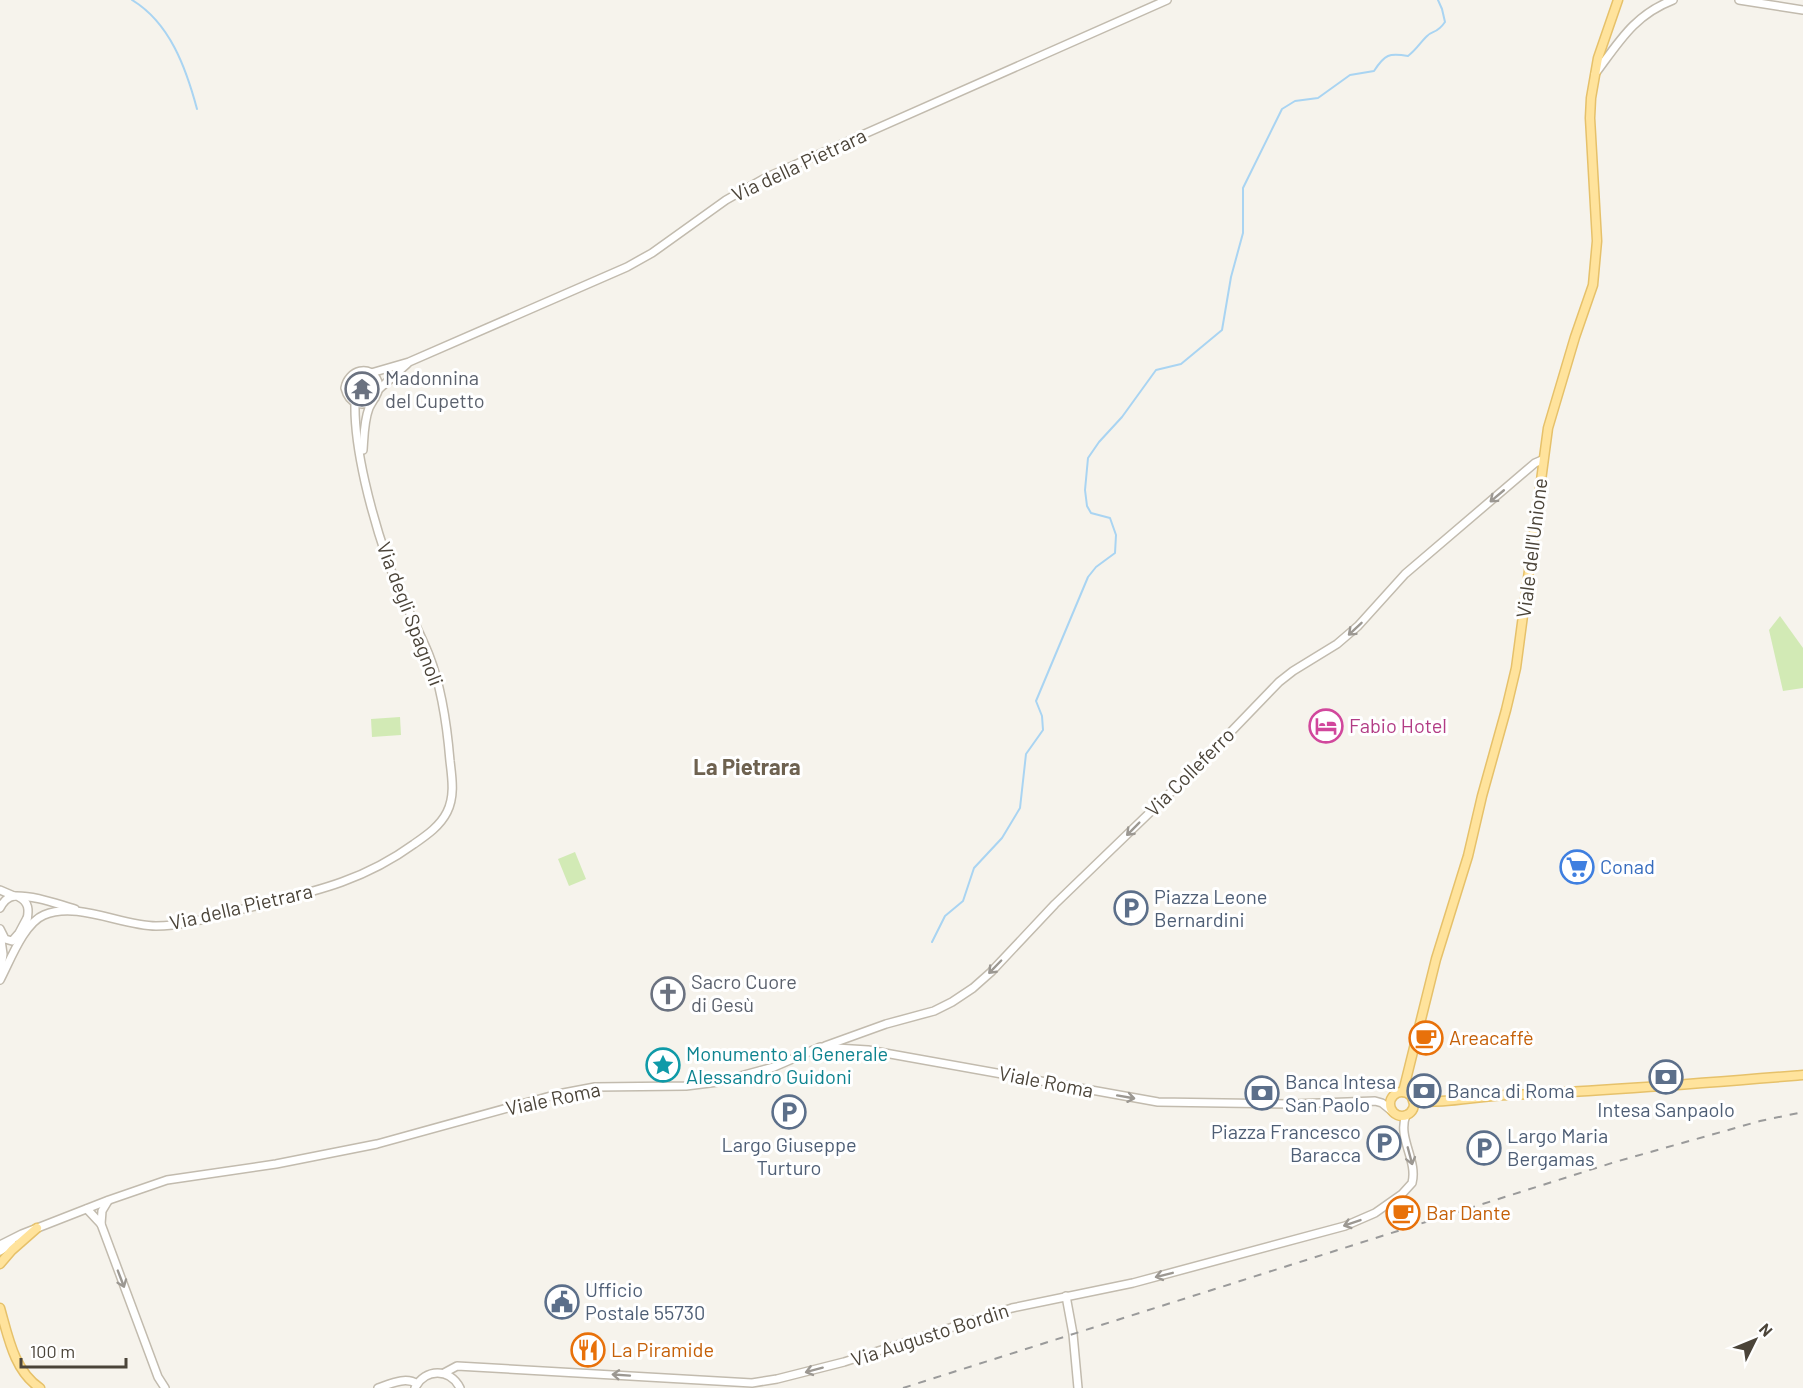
<svg xmlns="http://www.w3.org/2000/svg" width="1803" height="1388" viewBox="0 0 1803 1388" font-family="Barlow,sans-serif">
  <style>
    .green { fill: #d2eab5 }
    .lines { fill: none; stroke-linecap: round; stroke-linejoin: round }
    .stream { stroke: #a9d4f2; stroke-width: 2 }
    .minor-casing { stroke: #c2bbae; stroke-width: 10 }
    .major-casing { stroke: #e6c16a; stroke-width: 11 }
    .minor { stroke: #fff; stroke-width: 7 }
    .major { stroke: #ffe39c; stroke-width: 8 }
    .rail { stroke: #9a9a9a; stroke-width: 2; stroke-dasharray: 8 8; stroke-linecap: butt }
    .oneway { stroke: #9c9892 }
    .labels { text-anchor: middle; stroke-width: 6; stroke-linejoin: round; paint-order: stroke }
    .street-label { font-size: 20px; fill: #4b4439; stroke: #fff }
    .worship-label { font-size: 20px; fill: #5b616d; stroke: #fff; text-anchor: start }
    .hotel-label { font-size: 20px; fill: #b23c85; stroke: #fff; text-anchor: start }
    .shop-label { font-size: 20px; fill: #366cbe; stroke: #fff; text-anchor: start }
    .service-label { font-size: 20px; fill: #4e5e75; stroke: #fff; text-anchor: start }
    .food-label { font-size: 20px; fill: #c56008; stroke: #fff; text-anchor: start }
    .culture-label { font-size: 20px; fill: #0d838f; stroke: #fff; text-anchor: start }
    .quarter-label { font-size: 22px; font-weight: bold; fill: #6e6250; stroke: #fff }
  </style>
  <rect width="100%" height="100%" fill="#f6f3ec"/>
  <!-- green -->
  <g class="green">
    <polygon points="359,377 366,378 373,386 372,394 367,399 361,400"/>
    <polygon points="1780,616 1803,648 1803,688 1783,691 1769,630"/>
    <polygon points="400,717 401,735 372,737 371,719"/>
    <polygon points="575,852 586,879 569,886 558,859"/>
  </g>
  <g class="lines">
    <!-- stream -->
    <g class="stream">
      <path d="M132,0C170,23 186,68 197,109"/>
      <path d="M932,942L945,916L963,901L974,868L1002,838L1020,808L1026,754L1043,730L1042,716L1036,701L1088,577L1096,567L1115,553L1116,535L1110,518L1091,513L1087,506L1085,490L1088,458L1099,442L1122,417L1156,370L1181,364L1222,330L1231,277L1243,233V188L1282,109L1295,101L1318,98L1350,75L1374,71C1385,54 1389,53 1408,56C1416,50 1420,43 1426,37C1433,29 1436,35 1445,22L1442,9L1438,0"/>
    </g>
    <defs>
      <g id="minor">
        <polyline points="1739,0 1803,10"/>
        <path d="M1595,74C1619,42 1634,15 1673,0"/>
        <polyline points="371,373 409,362 627,267 652,253 726,200 765,178 1167,0"/>
        <polyline points="378,390 407,364"/>
        <path d="M363,450C364,436 364,421 369,408C373,399 381,392 378,382C371,363 348,370 345,388C349,404 363,409 375,398"/>
        <polyline points="0,890 14,896"/>
        <path d="M19,897C29,902 29,910 27,920"/>
        <path d="M0,908C3,902 8,897 14,896C34,895 57,904 75,909"/>
        <polyline points="0,929 5,939 12,941 19,933 27,918"/>
        <polyline points="0,933 3,954 0,975"/>
        <path d="M0,980C10,961 24,923 44,915C77,901 122,926 156,926C185,926 215,916 243,909C307,893 359,884 414,844C427,835 440,826 447,812C455,796 452,778 450,761C447,725 442,688 429,655C416,623 398,592 387,559C372,515 354,450 355,403"/>
        <polyline points="825,1046 886,1024 934,1011 952,1002 973,988 991,972 1055,904 1197,767 1279,682 1293,671 1337,644 1358,626 1405,574 1535,463 1542,460"/>
        <polyline points="87,1209 101,1224 158,1377 165,1388"/>
        <polyline points="101,1224 102,1211 108,1201"/>
        <polyline points="0,1245 22,1234 109,1200 167,1180 276,1164 377,1144 558,1094 595,1087 686,1086 718,1082 774,1067 820,1047 868,1050 1158,1102 1292,1104 1375,1101 1382,1103 1393,1112"/>
        <polyline points="0,1251 12,1243"/>
        <polyline points="1066,1296 1073,1334 1078,1388"/>
        <path d="M444,1373L457,1366L752,1383L777,1379L844,1362L1012,1308L1133,1283L1345,1226L1375,1213L1402,1194L1412,1183C1418,1160 1397,1138 1406,1115"/>
        <path d="M378,1388C390,1384 406,1376 417,1384"/>
        <path d="M415,1388C425,1368 450,1368 460,1388"/>
      </g>
      <g id="major">
        <polyline points="1403,1092 1436,959 1468,856 1482,796 1506,710 1516,668 1548,428 1575,337 1593,285 1597,241 1590,118 1591,98 1598,58 1618,0"/>
        <circle cx="1402" cy="1104" r="12"/>
        <path d="M1413,1101C1445,1104 1477,1096 1509,1095C1608,1091 1705,1083 1803,1075"/>
        <polyline points="0,1264 12,1250 37,1228"/>
        <path d="M0,1308C8,1336 14,1371 40,1388"/>
      </g>
    </defs>
    <!-- minor casing -->
    <use href="#minor" class="minor-casing"/>
    <!-- major casing -->
    <use href="#major" class="major-casing"/>
    <!-- minor -->
    <use href="#minor" class="minor"/>
    <!-- major -->
    <use href="#major" class="major"/>
    <!-- rail -->
    <polyline class="rail" points="903,1388 1615,1162 1760,1121 1803,1112"/>
  </g>
  <!-- one-way arrows -->
  <defs><path id="oneway-shaft" d="M-6 0H5M1.5-3L5.5 0L1.5 3" fill="none" stroke-width="1.6" stroke-linecap="round" stroke-linejoin="round" transform="scale(1.5)"/></defs>
  <g class="oneway">
    <use href="#oneway-shaft" transform="translate(1497 496) rotate(140)"/>
    <use href="#oneway-shaft" transform="translate(1355 629) rotate(137)"/>
    <use href="#oneway-shaft" transform="translate(1133 829) rotate(135)"/>
    <use href="#oneway-shaft" transform="translate(995 967) rotate(134)"/>
    <use href="#oneway-shaft" transform="translate(1126 1097) rotate(10)"/>
    <use href="#oneway-shaft" transform="translate(1410 1156) rotate(75)"/>
    <use href="#oneway-shaft" transform="translate(1352 1223) rotate(161)"/>
    <use href="#oneway-shaft" transform="translate(1164 1275) rotate(166)"/>
    <use href="#oneway-shaft" transform="translate(121 1279) rotate(69)"/>
    <use href="#oneway-shaft" transform="translate(814 1370) rotate(165)"/>
    <use href="#oneway-shaft" transform="translate(621 1375) rotate(-176)"/>
  </g>
  <!-- icons -->
  <defs>
    <symbol id="temple-ring" viewBox="-11 -11 22 22"><circle r="9.5" fill="#fff" stroke="#6b7280" stroke-width="1.5"/><path d="M0-6L5-2H3V0L6.5 2.5H4V6H1.5V3h-3V6H-4V2.5H-6.5L-3 0V-2H-5Z" fill="#6b7280"/></symbol>
    <symbol id="hotel-ring" viewBox="-11 -11 22 22"><circle r="9.5" fill="#fff" stroke="#d1479c" stroke-width="1.5"/><path d="M-6-4.5h1.5V1H6V5H4.5V3h-9V5H-6ZM-4 0a1.8 1.8 0 1 1 3.6 0ZM.5 0V-2.5h3Q6-2.5 6 0Z" fill="#d1479c"/></symbol>
    <symbol id="supermarket-ring" viewBox="-11 -11 22 22"><circle r="9.5" fill="#fff" stroke="#3f7fe0" stroke-width="1.5"/><path d="M-6-5.5h2.5l.6 2H6L4.5 2H-2.5L-4.4-4H-6ZM-1.5 3.2a1.3 1.3 0 1 0 .1 0ZM3 3.2a1.3 1.3 0 1 0 .1 0Z" fill="#3f7fe0"/></symbol>
    <symbol id="parking-ring" viewBox="-11 -11 22 22"><circle r="9.5" fill="#fff" stroke="#5c6f8a" stroke-width="1.5"/><path d="M-3.5-5.5H1a3.5 3.5 0 0 1 0 7H-1V5.5H-3.5ZM-1-3.4V-.6H.8a1.4 1.4 0 0 0 0-2.8Z" fill="#5c6f8a"/></symbol>
    <symbol id="church-ring" viewBox="-11 -11 22 22"><circle r="9.5" fill="#fff" stroke="#6b7280" stroke-width="1.5"/><path d="M-1.2-6h2.4v3.5h3.3v2.4h-3.3V6h-2.4V-.1h-3.3v-2.4h3.3Z" fill="#6b7280"/></symbol>
    <symbol id="cafe-ring" viewBox="-11 -11 22 22"><circle r="9.5" fill="#fff" stroke="#e8710a" stroke-width="1.5"/><path d="M-5.5-4.5H6V0H3Q3 3.5 0 3.5H-2.5Q-5.5 3.5-5.5 0ZM3-3.2v2h1.7v-2ZM-6 4.5H4V6H-6Z" fill="#e8710a"/></symbol>
    <symbol id="sight-ring" viewBox="-11 -11 22 22"><circle r="9.5" fill="#fff" stroke="#0f9aa8" stroke-width="1.5"/><path d="M0-6L1.8-2.2L6-1.7L2.9 1.2L3.7 5.4L0 3.3L-3.7 5.4L-2.9 1.2L-6-1.7L-1.8-2.2Z" fill="#0f9aa8"/></symbol>
    <symbol id="bank-ring" viewBox="-11 -11 22 22"><circle r="9.5" fill="#fff" stroke="#5c6f8a" stroke-width="1.5"/><path d="M-6-4H6V4H-6ZM0-2.3a2.3 2.3 0 1 0 0 4.6a2.3 2.3 0 1 0 0-4.6Z" fill="#5c6f8a"/></symbol>
    <symbol id="civic-ring" viewBox="-11 -11 22 22"><circle r="9.5" fill="#fff" stroke="#5c6f8a" stroke-width="1.5"/><path d="M-.6-6.5H3V-4.5H.6V-3L4-1V1h2V6H-6V1h2V-1L-.6-3ZM-1.2 2.5V6h2.4V2.5Z" fill="#5c6f8a"/></symbol>
    <symbol id="restaurant-ring" viewBox="-11 -11 22 22"><circle r="9.5" fill="#fff" stroke="#e8710a" stroke-width="1.5"/><path d="M-5-6h1v4h1v-4h1v4h1v-4h1v5L-1.5 .5V6h-2V.5L-5-1ZM5-6V6H3V1.5H1.5Q1.5-4 5-6Z" fill="#e8710a"/></symbol>
  </defs>
  <g fill-rule="evenodd">
    <use href="#temple-ring" x="343" y="370" width="38" height="38"/>
    <use href="#hotel-ring" x="1307" y="707" width="38" height="38"/>
    <use href="#supermarket-ring" x="1558" y="848" width="38" height="38"/>
    <use href="#parking-ring" x="1112" y="889" width="38" height="38"/>
    <use href="#church-ring" x="649" y="975" width="38" height="38"/>
    <use href="#cafe-ring" x="1407" y="1019" width="38" height="38"/>
    <use href="#sight-ring" x="644" y="1046" width="38" height="38"/>
    <use href="#bank-ring" x="1647" y="1058" width="38" height="38"/>
    <use href="#bank-ring" x="1405" y="1072" width="38" height="38"/>
    <use href="#bank-ring" x="1243" y="1074" width="38" height="38"/>
    <use href="#parking-ring" x="770" y="1093" width="38" height="38"/>
    <use href="#parking-ring" x="1365" y="1124" width="38" height="38"/>
    <use href="#parking-ring" x="1465" y="1129" width="38" height="38"/>
    <use href="#cafe-ring" x="1384" y="1194" width="38" height="38"/>
    <use href="#civic-ring" x="543" y="1283" width="38" height="38"/>
    <use href="#restaurant-ring" x="569" y="1331" width="38" height="38"/>
  </g>
  <g class="labels">
    <!-- street labels -->
    <g class="street-label">
      <text transform="translate(799 165) rotate(-25)" y="7">Via della Pietrara</text>
      <text transform="translate(1532 548) rotate(-83)" y="7">Viale dell'Unione</text>
      <text transform="translate(410 614) rotate(69)" y="7">Via degli Spagnoli</text>
      <text transform="translate(1190 772) rotate(-45)" y="7">Via Colleferro</text>
      <text transform="translate(241 907) rotate(-13)" y="7">Via della Pietrara</text>
      <text transform="translate(1046 1082) rotate(11)" y="7">Viale Roma</text>
      <text transform="translate(553 1099) rotate(-12)" y="7">Viale Roma</text>
      <text transform="translate(930 1335) rotate(-18)" y="7">Via Augusto Bordin</text>
    </g>
    <!-- worship labels -->
    <g class="worship-label">
      <text x="385" y="385">Madonnina<tspan x="385" dy="23">del Cupetto</tspan></text>
      <text x="691" y="989">Sacro Cuore<tspan x="691" dy="23">di Gesù</tspan></text>
    </g>
    <!-- hotel labels -->
    <g class="hotel-label">
      <text x="1349" y="733">Fabio Hotel</text>
    </g>
    <!-- shop labels -->
    <g class="shop-label">
      <text x="1600" y="874">Conad</text>
    </g>
    <!-- service labels -->
    <g class="service-label">
      <text x="1154" y="904">Piazza Leone<tspan x="1154" dy="23">Bernardini</tspan></text>
      <text x="1285" y="1089">Banca Intesa<tspan x="1285" dy="23">San Paolo</tspan></text>
      <text x="1447" y="1098">Banca di Roma</text>
      <text x="1666" y="1117" text-anchor="middle">Intesa Sanpaolo</text>
      <text x="1361" y="1139" text-anchor="end">Piazza Francesco<tspan x="1361" dy="23">Baracca</tspan></text>
      <text x="1507" y="1143">Largo Maria<tspan x="1507" dy="23">Bergamas</tspan></text>
      <text x="789" y="1152" text-anchor="middle">Largo Giuseppe<tspan x="789" dy="23">Turturo</tspan></text>
      <text x="585" y="1297">Ufficio<tspan x="585" dy="23">Postale 55730</tspan></text>
    </g>
    <!-- food labels -->
    <g class="food-label">
      <text x="1449" y="1045">Areacaffè</text>
      <text x="1426" y="1220">Bar Dante</text>
      <text x="611" y="1357">La Piramide</text>
    </g>
    <!-- culture labels -->
    <g class="culture-label">
      <text x="686" y="1061">Monumento al Generale<tspan x="686" dy="23">Alessandro Guidoni</tspan></text>
    </g>
    <!-- quarter labels -->
    <g class="quarter-label">
      <text x="747" y="775">La Pietrara</text>
    </g>
  </g>
  <!-- north arrow -->
  <g transform="translate(1755 1340) rotate(47)" stroke="#ffffff" stroke-width="4.5" paint-order="stroke">
  <path d="M0-4.5L10 22L0 15L-10 22Z" fill="#4b4439"/>
  <text y="-9" font-size="16" font-weight="bold" text-anchor="middle" fill="#4b4439">N</text>
  </g>
  <!-- scale -->
  <path d="M21 1358v9h105v-9" fill="none" stroke="#4b4439" stroke-width="3"/>
  <text x="30" y="1358" font-size="18" fill="#4b4439" stroke="#ffffff" stroke-width="4.5" paint-order="stroke">100 m</text>
</svg>
